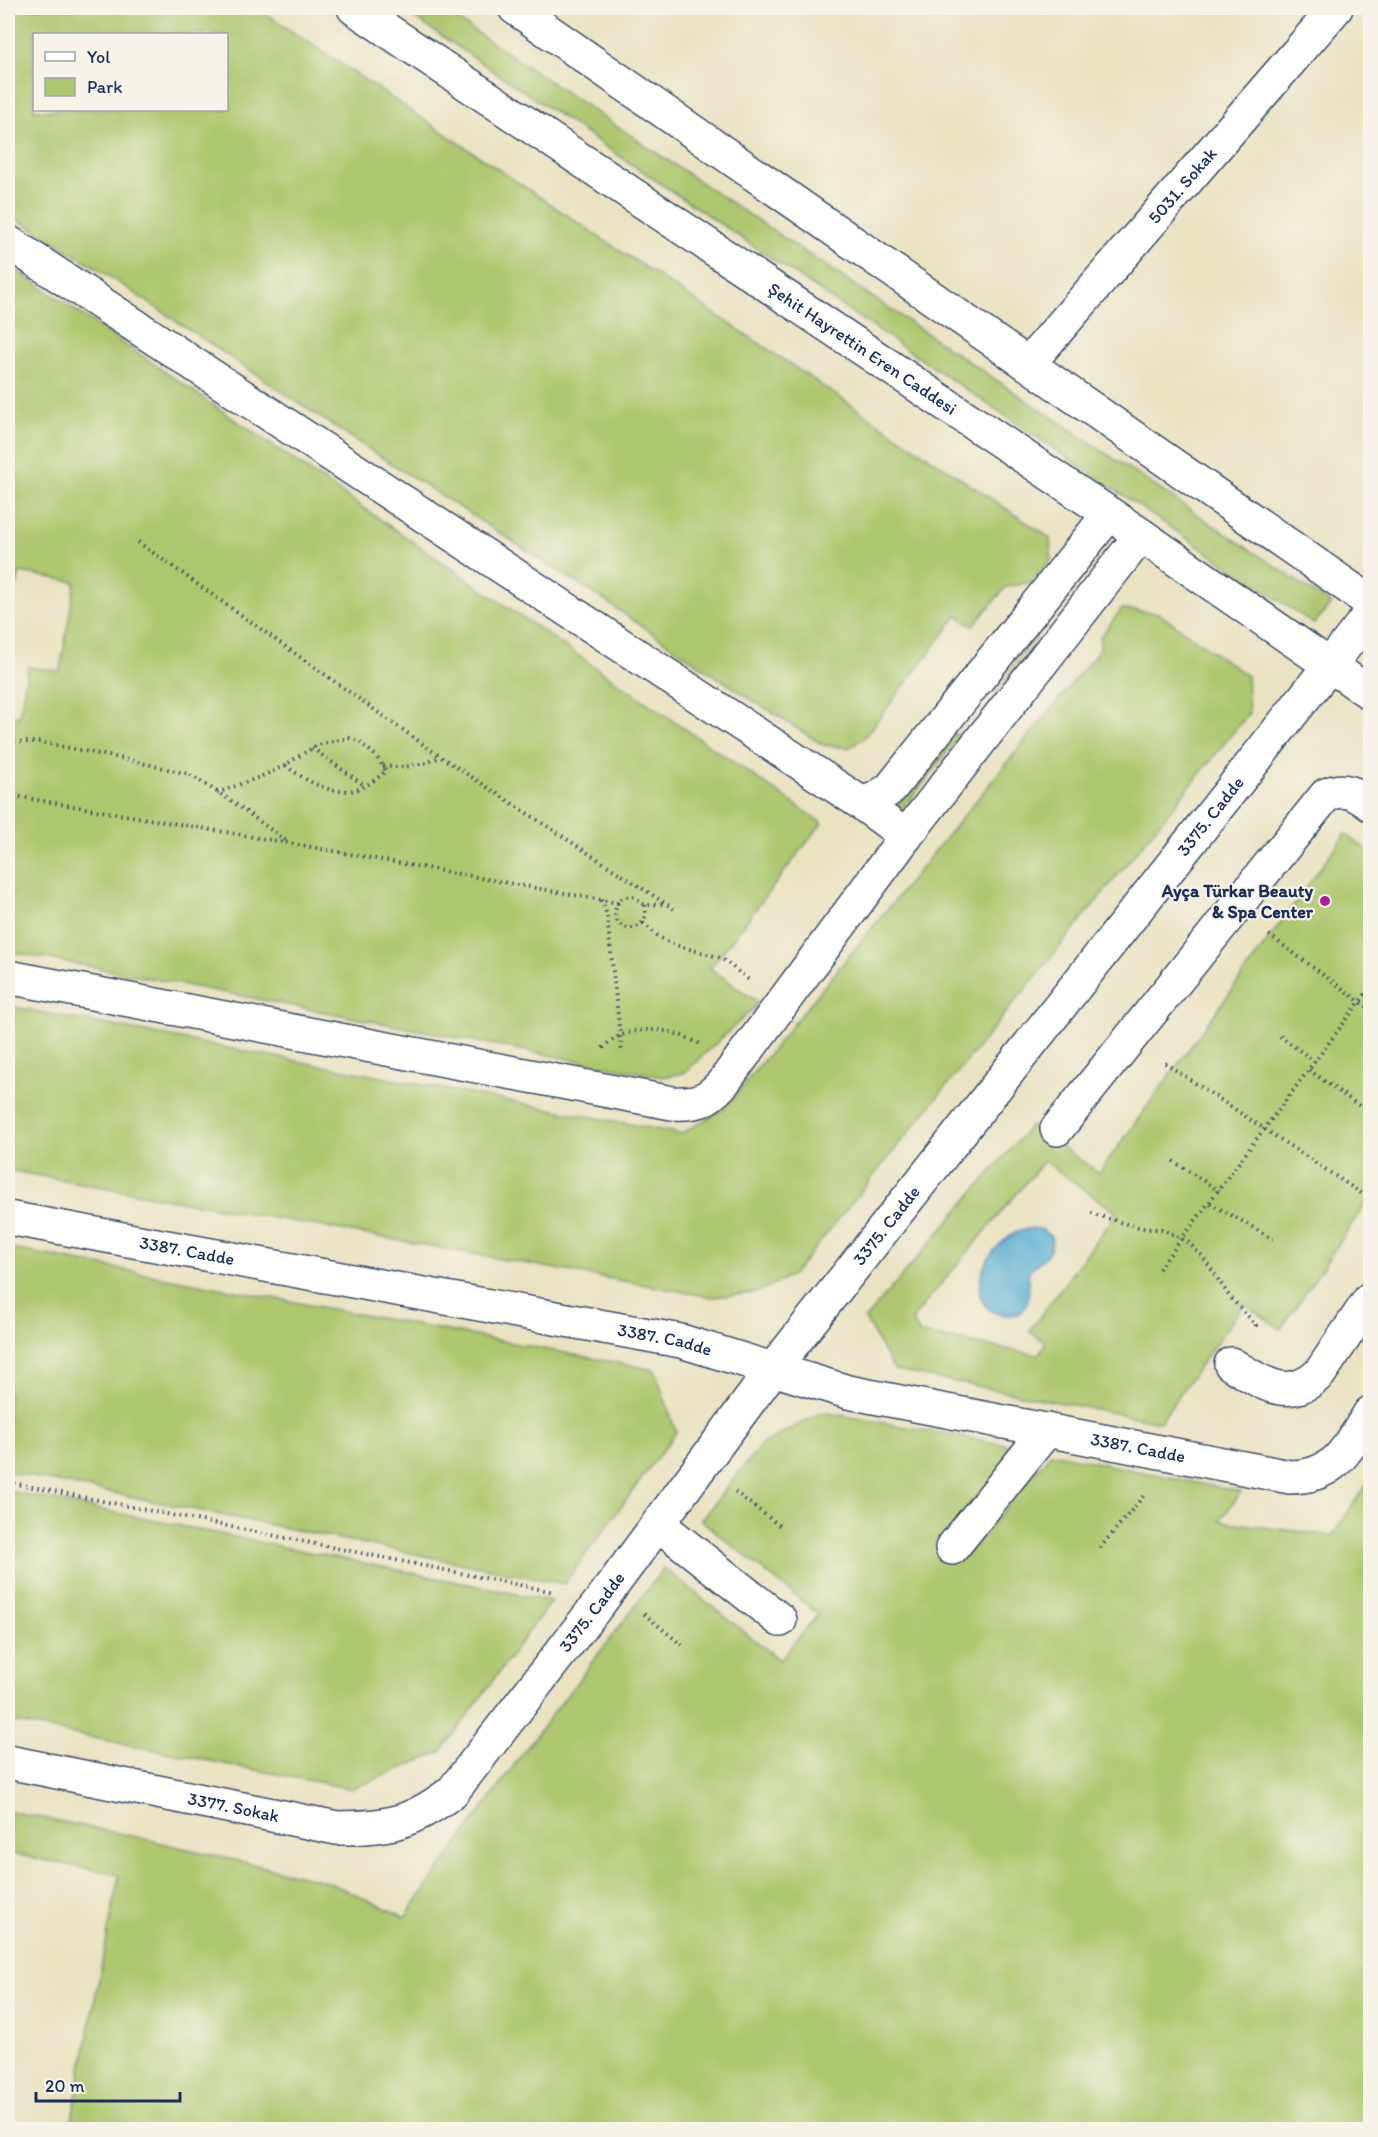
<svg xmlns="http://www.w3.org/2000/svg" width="1378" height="2137" viewBox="0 0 1378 2137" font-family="Itim,sans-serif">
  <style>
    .green { fill: #acc76d; stroke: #647b66; stroke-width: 1.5; fill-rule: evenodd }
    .water { fill: #53abd0; stroke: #376d97; stroke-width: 1.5 }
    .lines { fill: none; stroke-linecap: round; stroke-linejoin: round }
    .minor-casing { stroke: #3a4a6d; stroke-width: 36 }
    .major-casing { stroke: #3a4a6d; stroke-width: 36 }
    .path { stroke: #3a4a6d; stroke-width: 4; stroke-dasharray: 1.5 4.5; stroke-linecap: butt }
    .minor { stroke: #fff; stroke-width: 33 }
    .major { stroke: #fff; stroke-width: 33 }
    .poi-dot { fill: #b5179e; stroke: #f7f3e8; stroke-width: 2 }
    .labels { text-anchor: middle; stroke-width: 4.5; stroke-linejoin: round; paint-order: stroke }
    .street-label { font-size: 18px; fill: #1b2f5e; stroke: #f7f3e8 }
    .poi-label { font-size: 18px; font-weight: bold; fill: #1b2f5e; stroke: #f7f3e8; text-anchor: end }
  </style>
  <rect width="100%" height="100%" fill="#f7f3e8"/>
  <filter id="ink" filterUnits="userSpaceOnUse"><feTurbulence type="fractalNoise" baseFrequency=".0167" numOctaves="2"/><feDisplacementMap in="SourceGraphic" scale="12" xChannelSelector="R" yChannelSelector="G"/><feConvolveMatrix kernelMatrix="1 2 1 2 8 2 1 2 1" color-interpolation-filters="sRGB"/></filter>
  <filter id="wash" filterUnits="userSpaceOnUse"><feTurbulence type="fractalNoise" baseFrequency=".008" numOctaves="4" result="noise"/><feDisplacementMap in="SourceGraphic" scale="24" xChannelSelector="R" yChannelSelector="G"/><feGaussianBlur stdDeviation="1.35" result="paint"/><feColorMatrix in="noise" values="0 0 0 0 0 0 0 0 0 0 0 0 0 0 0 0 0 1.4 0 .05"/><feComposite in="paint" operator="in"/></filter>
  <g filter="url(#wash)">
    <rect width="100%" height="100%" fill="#eae2c1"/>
    <!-- green -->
    <g class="green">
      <path d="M8,8H257L1050,538L1051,560L1031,582L1006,587L973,626L957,616L864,738L849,748L823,745L720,679L596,595L350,437L89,263L8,214ZM226,34V110H34V34Z"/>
      <polygon points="400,8 440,8 1331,604 1314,624"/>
      <polygon points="8,264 822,823 710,968 759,1003 684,1073 662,1077 8,951 8,715 19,717 28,667 60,671 75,582 20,572 17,585 8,583"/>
      <polygon points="1122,609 1158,613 1247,676 1249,713 794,1274 756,1293 712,1297 8,1170 8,1006 681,1134 724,1109 1100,649 1100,637"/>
      <polygon points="1032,635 1034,635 1036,640 995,693 990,693 988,692"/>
      <polygon points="957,734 958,738 897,817 891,813 952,735"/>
      <path d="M1345,834L1370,852V1197L1281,1329L1244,1304L1160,1422L894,1370L865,1319L1031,1125L1099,1173ZM1044,1161L1117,1213L1029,1331L1046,1343L1038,1355L919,1333L912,1319Z"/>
      <polygon points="8,1248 655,1370 676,1432 564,1584 8,1472"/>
      <polygon points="822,1412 1014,1446 964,1558 1051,1453 1241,1492 1220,1521 1332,1536 1370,1479 1370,2129 70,2129 119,1875 8,1853 8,1811 132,1836 328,1882 405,1917 522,1754 664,1568 780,1660 818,1614 701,1520 762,1444"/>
      <polygon points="8,1491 551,1601 441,1752 352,1789 8,1721"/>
    </g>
    <!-- water -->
    <path class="water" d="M1033,1228L1041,1229L1051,1236C1055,1254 1041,1260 1029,1271C1027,1282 1032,1297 1025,1307C1022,1313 1016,1315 1010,1315C954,1316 983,1232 1033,1228Z"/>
  </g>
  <g filter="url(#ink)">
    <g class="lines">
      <defs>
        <g id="minor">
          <polyline points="8,242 861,803 906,836"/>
          <path id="s1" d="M1028,364L1336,8"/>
          <polyline points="861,803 875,799 890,789 1109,514"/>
          <path d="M8,977L672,1103C696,1104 706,1102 723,1083L906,836L1141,535"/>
          <path d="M1057,1129L1326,795C1344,787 1356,793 1370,804"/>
          <path id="s2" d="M8,1218L681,1341L848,1392L1290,1477C1337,1477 1348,1447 1370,1413"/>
          <path d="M1231,1364C1261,1382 1289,1404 1320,1373L1370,1299"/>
          <polyline points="658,1524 780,1620"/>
          <polyline points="952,1548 1047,1430"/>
          <path id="s3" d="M8,1762L337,1828C387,1828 412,1823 452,1792L600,1602L773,1369L1330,665"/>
        </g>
        <g id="major">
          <path id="s4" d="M354,8L1141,535L1370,693"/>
          <polyline points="515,8 1370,602"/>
          <polyline points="1330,665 1370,614"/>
        </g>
      </defs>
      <!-- minor casing -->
      <use href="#minor" class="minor-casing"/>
      <!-- major casing -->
      <use href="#major" class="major-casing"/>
      <!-- path -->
      <g class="path">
        <polyline points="138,542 441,757 674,909"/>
        <polyline points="8,742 40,742 129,760 189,774 233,802 289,843"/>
        <polyline points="312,748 365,786"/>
        <path d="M383,766C405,769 421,765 441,757"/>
        <path d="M217,793L265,775L285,765L317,745L349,738L360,742L376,756L386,771C380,776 373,781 367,785C339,801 307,782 285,765"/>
        <polyline points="8,795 289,843 618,903"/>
        <polyline points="601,900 605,908 607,917 622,1053"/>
        <path d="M645,905L646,916L641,925C632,930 625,929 617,922C613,912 616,895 631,897C637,897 639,902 644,904C648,906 658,904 664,904"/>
        <polyline points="643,923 659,937 672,944 721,958 749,980"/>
        <polyline points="1269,935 1370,1009"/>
        <polyline points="1280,1036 1315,1062"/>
        <path d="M603,1048C619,1030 647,1027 670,1032C680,1034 691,1040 701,1044"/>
        <polyline points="1165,1063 1370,1199"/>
        <polyline points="1309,1070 1365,1110"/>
        <polyline points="1173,1161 1219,1191"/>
        <polyline points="1210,1203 1273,1239"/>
        <polyline points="1091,1213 1133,1226 1148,1229 1162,1229 1187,1241 1203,1257 1230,1297 1256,1325 1254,1328"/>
        <polyline points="1159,1269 1370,988"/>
        <polyline points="8,1482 554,1592"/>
        <polyline points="735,1492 780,1526"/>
        <polyline points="1100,1548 1146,1493"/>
        <polyline points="644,1614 682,1645"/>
      </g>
      <!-- minor -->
      <use href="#minor" class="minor"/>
      <!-- major -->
      <use href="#major" class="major"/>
    </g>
  </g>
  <!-- markers -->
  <circle class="poi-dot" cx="1325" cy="901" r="6"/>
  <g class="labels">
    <!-- street labels -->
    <g class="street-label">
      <text dy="6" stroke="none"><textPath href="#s1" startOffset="236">5031. Sokak</textPath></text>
      <text dy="6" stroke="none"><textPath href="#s4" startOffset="612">Şehit Hayrettin Eren Caddesi</textPath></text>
      <text dy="6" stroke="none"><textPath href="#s3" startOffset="1695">3375. Cadde</textPath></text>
      <text dy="6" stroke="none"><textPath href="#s3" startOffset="1173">3375. Cadde</textPath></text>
      <text dy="6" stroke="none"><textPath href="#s2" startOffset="182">3387. Cadde</textPath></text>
      <text dy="6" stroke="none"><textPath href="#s2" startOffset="668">3387. Cadde</textPath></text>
      <text dy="6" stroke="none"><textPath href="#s2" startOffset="1154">3387. Cadde</textPath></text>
      <text dy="6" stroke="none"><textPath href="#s3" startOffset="687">3375. Cadde</textPath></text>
      <text dy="6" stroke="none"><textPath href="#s3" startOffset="230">3377. Sokak</textPath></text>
    </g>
    <!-- poi labels -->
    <g class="poi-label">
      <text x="1313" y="897">Ayça Türkar Beauty<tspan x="1313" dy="21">&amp; Spa Center</tspan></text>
    </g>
  </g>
  <!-- margin -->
  <rect width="1378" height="2137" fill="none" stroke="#f7f3e8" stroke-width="30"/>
  <!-- legend -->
  <rect x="33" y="33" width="195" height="78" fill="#f7f3e8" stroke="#9fa5b1" stroke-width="1.5"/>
  <rect x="45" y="52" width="30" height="9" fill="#ffffff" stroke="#9fa5b1" stroke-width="1.5"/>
  <text x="87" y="63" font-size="18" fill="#1b2f5e">Yol</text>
  <rect x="45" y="78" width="30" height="18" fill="#acc76d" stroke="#9fa5b1" stroke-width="1.5"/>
  <text x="87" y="93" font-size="18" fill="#1b2f5e">Park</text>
  <!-- scale -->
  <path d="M36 2092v9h144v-9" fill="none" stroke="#1b2f5e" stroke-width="3"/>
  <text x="45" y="2092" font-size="18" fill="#1b2f5e" stroke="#f7f3e8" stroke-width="4.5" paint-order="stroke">20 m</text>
</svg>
